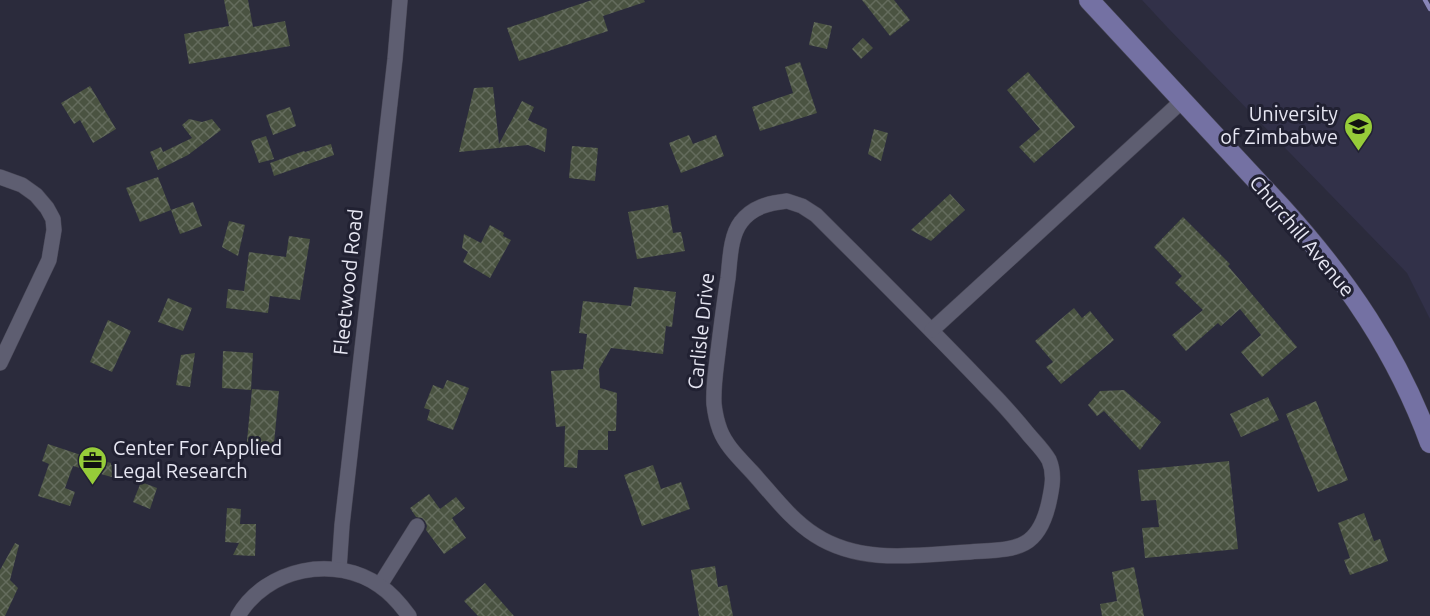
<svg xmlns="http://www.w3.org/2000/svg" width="1430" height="616" viewBox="0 0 1430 616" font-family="Ubuntu,sans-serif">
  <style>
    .built { fill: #323149 }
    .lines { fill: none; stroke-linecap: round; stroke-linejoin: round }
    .stream { stroke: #8986b8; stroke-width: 4.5 }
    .building { fill: url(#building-cross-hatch) }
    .minor-casing { stroke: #474655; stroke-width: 16 }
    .major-casing { stroke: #474655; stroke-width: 21 }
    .minor { stroke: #5e5e71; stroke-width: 15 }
    .major { stroke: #7471a3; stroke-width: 20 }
    .labels { text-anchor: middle; stroke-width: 6; stroke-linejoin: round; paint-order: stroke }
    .poi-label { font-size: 20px; fill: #e7e7f3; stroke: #212132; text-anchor: end }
    .street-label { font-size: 20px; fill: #e7e7f3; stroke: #212132 }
  </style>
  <defs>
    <pattern id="building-cross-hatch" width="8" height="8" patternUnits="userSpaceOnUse" patternTransform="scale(1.5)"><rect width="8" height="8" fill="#4a5341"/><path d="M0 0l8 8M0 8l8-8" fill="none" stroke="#646c5d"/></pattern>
  </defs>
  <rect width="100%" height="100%" fill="#2b2b3c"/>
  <!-- built -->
  <polygon class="built" points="1142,0 1430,0 1430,319 1407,273 1168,28"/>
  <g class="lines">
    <!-- stream -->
    <polyline class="stream" points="1425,0 1430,9"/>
  </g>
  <!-- building -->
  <g class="building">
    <polygon points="224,0 248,0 253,27 285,21 290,46 189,64 184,34 229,26"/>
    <polygon points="592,0 644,0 645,2 603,16 608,31 519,61 507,28"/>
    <polygon points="862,0 894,0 910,20 890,36"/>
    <polygon points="814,22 832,26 827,49 809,45"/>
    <polygon points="863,38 873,48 861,59 852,49"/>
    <polygon points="800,62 817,113 760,131 752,107 793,93 785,67"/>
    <polygon points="1028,72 1075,127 1034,163 1019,147 1040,129 1007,90"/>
    <polygon points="90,86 116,129 93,143 80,120 74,124 61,103"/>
    <polygon points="493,87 499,144 522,101 534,107 528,120 547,129 545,152 528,145 459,152 474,88"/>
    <polygon points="290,107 296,126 273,135 266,115"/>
    <polygon points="189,119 202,122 212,119 221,130 188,155 158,170 150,152 161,147 163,152 192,138 182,125"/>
    <polygon points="874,129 888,133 881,161 868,154"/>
    <polygon points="689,135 693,144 716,135 724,156 681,173 669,143"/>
    <polygon points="266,136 274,159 259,163 251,141"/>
    <polygon points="331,144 334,155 274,176 270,163 304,151 305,152"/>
    <polygon points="572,146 598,148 595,181 569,178"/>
    <polygon points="158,177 171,210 140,222 126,188"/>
    <polygon points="950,194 965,210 931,241 911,230"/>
    <polygon points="193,202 202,226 180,234 171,210"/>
    <polygon points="668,205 673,233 681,232 685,251 637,259 628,212"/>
    <polygon points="1183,217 1230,264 1228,266 1297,347 1262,377 1241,352 1261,335 1240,309 1221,326 1218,323 1186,351 1172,335 1203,310 1175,283 1182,276 1154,247"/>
    <polygon points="229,221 245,225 238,256 222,247"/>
    <polygon points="490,225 504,233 503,236 511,240 490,278 463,262 468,252 462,248 464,234 481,243"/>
    <polygon points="289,236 310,239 300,300 270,296 268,313 226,308 228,289 244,291 249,252 286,257"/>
    <polygon points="634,287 676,292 672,327 666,326 663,354 611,348 599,369 600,388 617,393 616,431 608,431 608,450 578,450 577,468 564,467 565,426 556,427 551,371 583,369 587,334 579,333 583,301 631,306"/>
    <polygon points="168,298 192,308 183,331 158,322"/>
    <polygon points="1074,308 1082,318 1090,311 1114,340 1061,384 1046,367 1053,362 1035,341"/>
    <polygon points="108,320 131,331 112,372 90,362"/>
    <polygon points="223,351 253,353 251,390 222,388"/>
    <polygon points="195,353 190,387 176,385 181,355"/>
    <polygon points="447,380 469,388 453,430 427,420 430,410 424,408 433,385 443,389"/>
    <polygon points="252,389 279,391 273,454 246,451"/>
    <polygon points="1124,390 1161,422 1140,450 1104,411 1097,416 1088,405 1100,391"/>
    <polygon points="1268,397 1279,420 1241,437 1230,414"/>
    <polygon points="1316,401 1348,480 1318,492 1286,414"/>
    <polygon points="48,444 87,457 87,456 111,463 111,465 119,468 115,478 73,466 65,488 75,492 70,506 38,496 49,464 42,461"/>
    <polygon points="1229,461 1238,549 1145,558 1142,528 1159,527 1156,500 1141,501 1138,470"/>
    <polygon points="653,465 661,489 681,482 690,509 642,526 624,475"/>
    <polygon points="141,482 157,488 150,509 133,502"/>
    <polygon points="429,494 440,509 456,497 465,508 452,518 466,538 444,554 426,530 427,526 425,521 422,518 416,517 410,508"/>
    <polygon points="227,508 241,509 240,524 256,524 255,556 233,555 239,543 225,542"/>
    <polygon points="1364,513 1374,541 1380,539 1388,561 1350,575 1344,560 1350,558 1338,523"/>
    <polygon points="15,543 19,545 10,580 18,588 5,616 0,616 0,570"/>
    <polygon points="715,566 718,587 727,585 733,616 699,616 691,570"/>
    <polygon points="1134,567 1144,616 1102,616 1100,604 1117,601 1112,572"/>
    <polygon points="485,583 514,616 478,616 464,601"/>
  </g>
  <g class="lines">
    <defs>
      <g id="minor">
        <polyline points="0,177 22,185 36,195 47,208 53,219 54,230 49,260 0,363"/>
        <path d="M787,201L802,206L816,215C873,272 931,329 987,388C1002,403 1016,419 1029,435C1036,443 1044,451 1049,460C1055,474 1052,488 1049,502C1038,552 1014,549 970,552C918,555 861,565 815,535C790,519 772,494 752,472C740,459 726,446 720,430C717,422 715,413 714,404C713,387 716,369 718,352C721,327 724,303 728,278C730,261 730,236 741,222C752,207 769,203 787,201Z"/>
        <polyline points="932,330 1182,101"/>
        <polyline points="339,569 342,525 395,59 400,0"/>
        <polyline points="380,585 417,526"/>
        <path d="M238,616C266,568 335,554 380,586C392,594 401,605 409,616"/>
      </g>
      <path id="major" d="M1089,0L1283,209C1347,280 1397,353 1430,443"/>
    </defs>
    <!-- minor casing -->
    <use href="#minor" class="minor-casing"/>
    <!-- major casing -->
    <use href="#major" class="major-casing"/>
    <!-- minor -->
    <use href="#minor" class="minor"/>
    <!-- major -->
    <use href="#major" class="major"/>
  </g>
  <!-- icons -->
  <defs>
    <symbol id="university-pin" viewBox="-11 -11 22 30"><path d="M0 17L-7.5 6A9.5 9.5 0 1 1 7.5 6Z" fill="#96cc39" stroke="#212132"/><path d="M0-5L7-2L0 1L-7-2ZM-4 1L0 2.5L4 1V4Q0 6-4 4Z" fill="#111"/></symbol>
    <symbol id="office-pin" viewBox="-11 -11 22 30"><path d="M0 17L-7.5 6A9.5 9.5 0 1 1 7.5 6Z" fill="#96cc39" stroke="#212132"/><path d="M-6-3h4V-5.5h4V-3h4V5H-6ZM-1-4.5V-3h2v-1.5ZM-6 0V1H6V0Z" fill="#111"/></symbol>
  </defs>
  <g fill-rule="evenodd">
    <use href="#university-pin" x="1342" y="110" width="33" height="45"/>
    <use href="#office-pin" x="76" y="444" width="33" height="45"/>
  </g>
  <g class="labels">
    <!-- poi labels -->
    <g class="poi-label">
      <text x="1338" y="121">University<tspan x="1338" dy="23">of Zimbabwe</tspan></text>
      <text x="113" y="455" text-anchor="start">Center For Applied<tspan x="113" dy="23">Legal Research</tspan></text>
    </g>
    <!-- street labels -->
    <g class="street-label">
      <text transform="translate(1302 236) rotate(50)" y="7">Churchill Avenue</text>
      <text transform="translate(348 282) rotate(-84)" y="7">Fleetwood Road</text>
      <text transform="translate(701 331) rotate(-84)" y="7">Carlisle Drive</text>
    </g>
  </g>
</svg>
